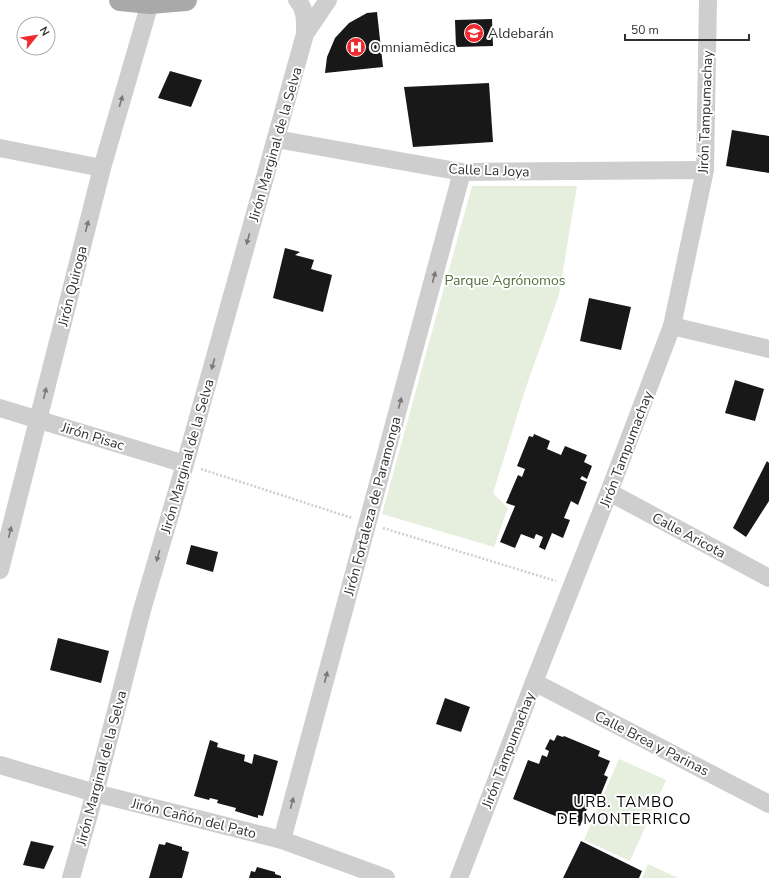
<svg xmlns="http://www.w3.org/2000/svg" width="769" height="878" viewBox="0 0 769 878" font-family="'Nunito Sans',sans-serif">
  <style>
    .green { fill: #e6eede }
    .building { fill: #181818 }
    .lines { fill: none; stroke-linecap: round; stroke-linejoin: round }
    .path { stroke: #cecece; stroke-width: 2.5; stroke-dasharray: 2 2; stroke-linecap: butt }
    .minor { stroke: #cecece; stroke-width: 18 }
    .major { stroke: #a9a9a9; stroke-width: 22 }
    .oneway { fill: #787878 }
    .labels { text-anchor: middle; stroke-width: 4; stroke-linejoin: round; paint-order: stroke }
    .poi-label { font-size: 14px; fill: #313131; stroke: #fff; text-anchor: start }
    .street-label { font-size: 14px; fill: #313131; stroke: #fff }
    .park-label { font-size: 14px; fill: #50703a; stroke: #fff }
    .neighbourhood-label { font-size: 15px; letter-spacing: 1px; fill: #000; stroke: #fff }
  </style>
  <rect width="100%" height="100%" fill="#fff"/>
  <!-- green -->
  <g class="green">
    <polygon points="472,186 577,186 559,295 526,387 493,493 508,508 494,547 382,514"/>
    <polygon points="619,759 666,780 630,861 584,840"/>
    <polygon points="648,864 678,878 642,878"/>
  </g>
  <!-- building -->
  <g class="building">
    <polygon points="377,12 383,67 325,73 327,57 335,38 349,23 367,13"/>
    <polygon points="492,19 493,46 456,47 455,20"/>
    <polygon points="170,71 202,80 191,107 158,98"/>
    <polygon points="489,83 493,142 413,147 404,87"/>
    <polygon points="732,130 769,136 769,173 726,166"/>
    <polygon points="285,248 300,252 295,255 314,260 311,269 332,275 323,312 273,298"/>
    <polygon points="589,298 631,307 621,350 580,341"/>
    <polygon points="735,380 764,389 755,421 725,413"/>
    <polygon points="534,434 550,441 547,449 561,455 565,446 587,455 584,462 592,466 587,479 582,476 580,479 587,482 578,505 571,501 564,518 570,520 563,538 552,533 545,550 539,547 543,537 536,534 534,539 521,534 515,548 500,542 515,506 506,503 518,475 522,477 525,469 517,466 529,436 533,437"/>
    <polygon points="767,461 769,463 769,501 746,537 733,528"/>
    <polygon points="191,545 218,552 213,572 186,564"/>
    <polygon points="58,638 109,651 101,683 50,670"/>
    <polygon points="445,698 470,707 461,732 436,724"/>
    <polygon points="557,735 563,737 564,736 600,751 598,756 610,761 604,775 608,777 599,799 592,796 580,826 513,799 528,760 539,764 542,755 547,757 549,751 545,749 550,739 554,741"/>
    <polygon points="210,740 218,743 217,747 245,755 244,761 252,764 254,754 278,761 263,816 258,815 258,818 235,811 236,808 217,803 218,800 210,798 209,800 194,796"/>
    <polygon points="31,841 54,846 44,869 23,865"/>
    <polygon points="581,841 642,871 639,878 563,878"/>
    <polygon points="166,842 182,847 182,850 189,852 182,878 149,878 159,844 165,845"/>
    <polygon points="257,867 275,872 275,874 281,876 281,878 249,878 251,871 255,872"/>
  </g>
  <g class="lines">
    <!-- path -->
    <g class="path">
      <polyline points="201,469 352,518"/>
      <polyline points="383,528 556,581"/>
    </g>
    <!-- minor -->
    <g class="minor">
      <polyline points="305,34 328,0"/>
      <polyline points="276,139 462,172 705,170"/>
      <polyline points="0,148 102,168"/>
      <polyline points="672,326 769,349"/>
      <polyline points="0,408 185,464"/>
      <polyline points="609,492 769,578"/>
      <polyline points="0,570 102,168 150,3"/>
      <polyline points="534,682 769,804"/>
      <polyline points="0,765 95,793 282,840 386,878"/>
      <polyline points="282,840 462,172"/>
      <path d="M71,878L95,793L142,610L185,464L305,34C305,21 306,9 297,0"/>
      <polyline points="459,878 534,682 609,492 672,326 705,170 708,0"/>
    </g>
    <!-- major -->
    <polyline class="major" points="120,0 150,3 186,0"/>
  </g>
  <!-- one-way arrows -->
  <defs><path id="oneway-solid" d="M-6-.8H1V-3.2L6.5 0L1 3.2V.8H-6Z"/></defs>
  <g class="oneway">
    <use href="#oneway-solid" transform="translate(121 101) rotate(-74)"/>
    <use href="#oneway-solid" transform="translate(87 226) rotate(-76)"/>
    <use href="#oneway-solid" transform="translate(248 239) rotate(106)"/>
    <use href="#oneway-solid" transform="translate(434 277) rotate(-75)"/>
    <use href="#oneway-solid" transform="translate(213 364) rotate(106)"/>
    <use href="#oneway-solid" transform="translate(45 393) rotate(-76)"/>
    <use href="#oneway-solid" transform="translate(400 403) rotate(-75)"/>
    <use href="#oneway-solid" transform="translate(10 532) rotate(-76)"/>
    <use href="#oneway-solid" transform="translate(158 556) rotate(106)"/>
    <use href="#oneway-solid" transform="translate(326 677) rotate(-75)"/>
    <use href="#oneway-solid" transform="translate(292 803) rotate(-75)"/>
  </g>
  <!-- icons -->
  <defs>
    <symbol id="school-disc" viewBox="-11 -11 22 22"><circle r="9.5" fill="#f02a2e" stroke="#fff"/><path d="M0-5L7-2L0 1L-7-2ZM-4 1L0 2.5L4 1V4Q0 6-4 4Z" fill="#fff"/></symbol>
    <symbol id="hospital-disc" viewBox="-11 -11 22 22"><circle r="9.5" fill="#f02a2e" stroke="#fff"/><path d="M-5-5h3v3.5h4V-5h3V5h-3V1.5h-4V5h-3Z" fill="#fff"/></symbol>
  </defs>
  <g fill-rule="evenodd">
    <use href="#school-disc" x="463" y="22" width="22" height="22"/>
    <use href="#hospital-disc" x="345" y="36" width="22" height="22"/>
  </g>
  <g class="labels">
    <!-- poi labels -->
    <g class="poi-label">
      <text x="488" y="38">Aldebarán</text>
      <text x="370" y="52">Omniamēdica</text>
    </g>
    <!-- street labels -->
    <g class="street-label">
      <text transform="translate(705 112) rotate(-88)" y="5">Jirón Tampumachay</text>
      <text transform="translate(275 144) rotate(-74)" y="5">Jirón Marginal de la Selva</text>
      <text transform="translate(489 170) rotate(2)" y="5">Calle La Joya</text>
      <text transform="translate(72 286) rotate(-76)" y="5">Jirón Quiroga</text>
      <text transform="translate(93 436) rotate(17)" y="5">Jirón Pisac</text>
      <text transform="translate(626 449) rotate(-69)" y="5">Jirón Tampumachay</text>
      <text transform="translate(187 456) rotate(-74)" y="5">Jirón Marginal de la Selva</text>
      <text transform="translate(372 506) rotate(-75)" y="5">Jirón Fortaleza de Paramonga</text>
      <text transform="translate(689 535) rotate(28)" y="5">Calle Aricota</text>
      <text transform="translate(652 743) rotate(27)" y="5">Calle Brea y Parinas</text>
      <text transform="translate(508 750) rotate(-69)" y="5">Jirón Tampumachay</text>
      <text transform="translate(101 768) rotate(-75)" y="5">Jirón Marginal de la Selva</text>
      <text transform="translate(194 818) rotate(14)" y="5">Jirón Cañón del Pato</text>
    </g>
    <!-- park labels -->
    <g class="park-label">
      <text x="505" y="285">Parque Agrónomos</text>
    </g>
    <!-- neighbourhood labels -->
    <g class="neighbourhood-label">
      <text x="624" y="807">URB. TAMBO<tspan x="624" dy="17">DE MONTERRICO</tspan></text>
    </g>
  </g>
  <!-- north arrow -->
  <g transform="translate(36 36) rotate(60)"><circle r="19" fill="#ffffff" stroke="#adadad"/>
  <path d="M0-3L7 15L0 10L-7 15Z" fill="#f02a2e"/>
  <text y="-6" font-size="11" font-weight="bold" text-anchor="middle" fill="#313131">N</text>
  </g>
  <!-- scale -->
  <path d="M625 34v6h124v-6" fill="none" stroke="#313131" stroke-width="2"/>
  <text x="631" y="34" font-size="12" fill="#313131" stroke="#ffffff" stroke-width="3" paint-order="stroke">50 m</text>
</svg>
